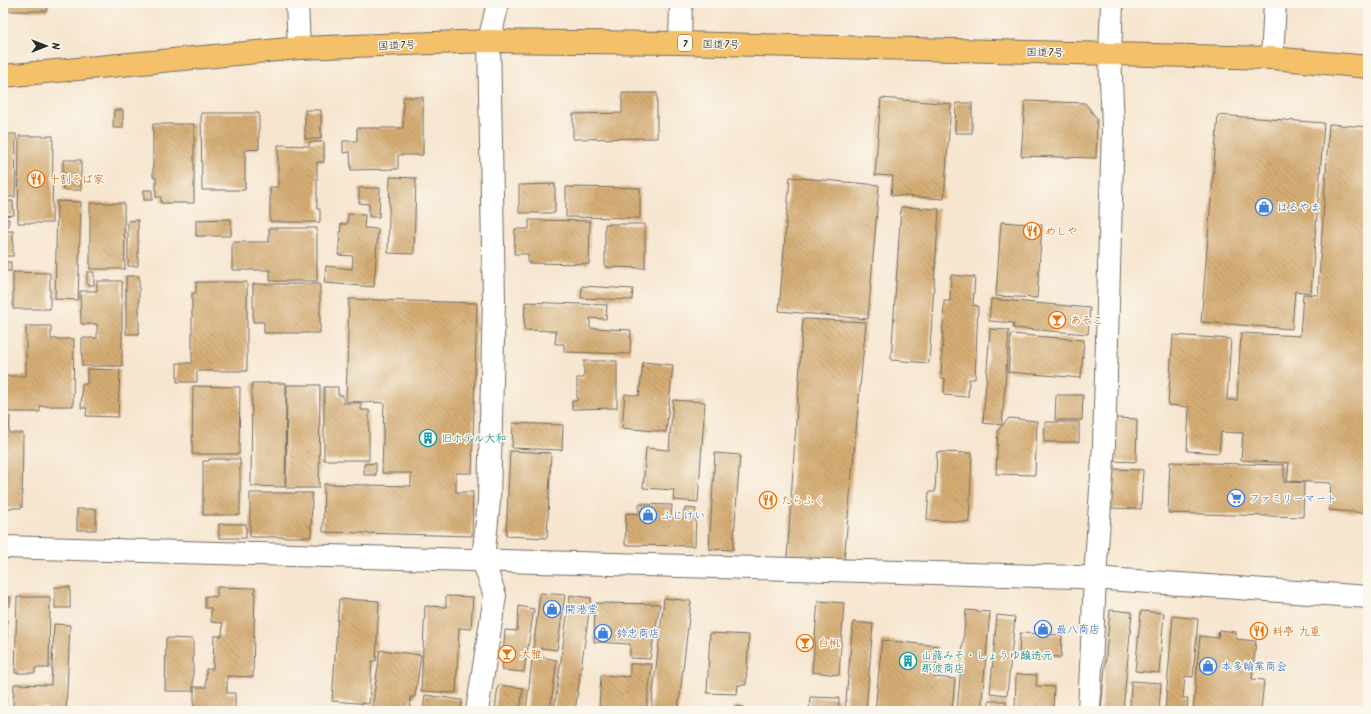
<svg xmlns="http://www.w3.org/2000/svg" width="1371" height="714" viewBox="0 0 1371 714" font-family="Kalam,'Klee One',sans-serif">
  <style>
    .building { fill: url(#building-back-hatch) }
    .lines { fill: none; stroke-linecap: round; stroke-linejoin: round }
    .minor-casing { stroke: #726c64; stroke-width: 24 }
    .highway-casing { stroke: #726c64; stroke-width: 24 }
    .minor { stroke: #fff; stroke-width: 22 }
    .highway { stroke: #f4c16a; stroke-width: 22 }
    .labels { text-anchor: middle; stroke-width: 3; stroke-linejoin: round; paint-order: stroke }
    .shield { fill: #fbf7ec; stroke: #696865; stroke-width: 1 }
    .shield-label { font-size: 10px; font-weight: bold; fill: #2b2b2b }
    .street-label { font-size: 11px; fill: #2b2b2b; stroke: #fbf7ec }
    .food-label { font-size: 11px; fill: #c56008; stroke: #fbf7ec; text-anchor: start }
    .shop-label { font-size: 11px; fill: #366cbe; stroke: #fbf7ec; text-anchor: start }
    .culture-label { font-size: 11px; fill: #0d838f; stroke: #fbf7ec; text-anchor: start }
  </style>
  <defs>
    <pattern id="building-back-hatch" width="6" height="6" patternUnits="userSpaceOnUse"><rect width="6" height="6" fill="#d6ad74"/><path d="M-1 5l2 2M0 0l6 6M5-1l2 2" fill="none" stroke="#ae8d5f"/></pattern>
  </defs>
  <rect width="100%" height="100%" fill="#fbf7ec"/>
  <filter id="ink" filterUnits="userSpaceOnUse"><feTurbulence type="fractalNoise" baseFrequency=".025" numOctaves="2"/><feDisplacementMap in="SourceGraphic" scale="8" xChannelSelector="R" yChannelSelector="G"/><feConvolveMatrix kernelMatrix="1 2 1 2 8 2 1 2 1" color-interpolation-filters="sRGB"/></filter>
  <filter id="wash" filterUnits="userSpaceOnUse"><feTurbulence type="fractalNoise" baseFrequency=".012" numOctaves="4" result="noise"/><feDisplacementMap in="SourceGraphic" scale="16" xChannelSelector="R" yChannelSelector="G"/><feGaussianBlur stdDeviation="0.9" result="paint"/><feColorMatrix in="noise" values="0 0 0 0 0 0 0 0 0 0 0 0 0 0 0 0 0 1.4 0 .05"/><feComposite in="paint" operator="in"/></filter>
  <g filter="url(#wash)">
    <rect width="100%" height="100%" fill="#f6e5cf"/>
    <g id="blocks">
      <!-- building -->
      <g class="building">
        <rect x="3" y="3" width="44" height="8"/>
        <polygon points="622,93 657,93 657,138 573,139 573,114 622,113"/>
        <polygon points="403,97 423,97 423,155 398,155 398,169 351,170 350,152 343,153 343,141 357,141 357,128 403,128"/>
        <polygon points="881,98 951,104 944,199 891,195 893,176 875,175"/>
        <polygon points="1025,101 1085,103 1097,119 1096,158 1021,156"/>
        <polygon points="956,103 972,103 972,133 955,133"/>
        <polygon points="114,110 123,110 123,128 113,128"/>
        <rect x="305" y="110" width="16" height="29"/>
        <polygon points="201,113 259,113 259,149 245,150 245,190 202,190"/>
        <polygon points="1218,115 1324,123 1311,293 1295,291 1292,329 1201,322"/>
        <polygon points="153,124 194,124 194,203 161,203 161,197 156,197 156,177 153,177"/>
        <polygon points="1329,124 1368,127 1368,487 1366,513 1329,510 1331,483 1287,481 1289,463 1241,460 1243,433 1221,432 1219,453 1187,451 1189,407 1168,405 1173,335 1231,339 1227,400 1237,400 1241,333 1300,336 1303,294 1318,295"/>
        <polygon points="3,134 16,134 15,197 3,197"/>
        <polygon points="19,136 53,136 52,223 18,223"/>
        <polygon points="309,142 324,142 324,162 317,162 317,209 320,209 320,222 270,222 270,187 278,187 278,145 309,146"/>
        <rect x="63" y="160" width="18" height="30"/>
        <polygon points="390,177 416,178 414,254 388,253"/>
        <polygon points="790,177 879,185 868,319 779,311"/>
        <polygon points="555,184 555,213 519,213 519,185"/>
        <polygon points="566,187 640,188 640,218 566,217"/>
        <polygon points="359,188 380,188 379,217 369,217 369,204 359,203"/>
        <rect x="144" y="190" width="8" height="10"/>
        <polygon points="3,201 13,201 14,215 3,216"/>
        <polygon points="57,201 81,202 78,300 55,299"/>
        <polygon points="90,203 124,203 125,269 90,269"/>
        <polygon points="901,207 939,209 929,363 891,360"/>
        <polygon points="348,214 365,215 364,228 378,229 374,287 324,283 326,266 352,269 353,256 338,255 341,224 347,224"/>
        <polygon points="3,219 9,219 8,228 3,227"/>
        <polygon points="231,219 231,236 196,236 196,220"/>
        <polygon points="138,220 138,266 128,266 128,221"/>
        <polygon points="529,220 590,221 589,264 528,263 528,254 514,254 515,229 529,229"/>
        <polygon points="1001,222 1042,225 1037,298 996,296"/>
        <polygon points="605,224 645,224 645,268 605,267"/>
        <polygon points="269,228 317,228 317,281 270,281 270,270 232,270 232,242 269,242"/>
        <rect x="3" y="231" width="10" height="25"/>
        <rect x="3" y="262" width="8" height="9"/>
        <polygon points="13,272 50,273 50,309 13,309"/>
        <rect x="87" y="272" width="7" height="13"/>
        <polygon points="951,275 975,277 973,305 978,306 975,379 969,379 968,397 944,395 945,378 941,378 944,301 950,301"/>
        <rect x="126" y="276" width="13" height="58"/>
        <polygon points="97,281 122,281 122,366 82,366 82,338 97,338 97,324 81,324 80,291 97,291"/>
        <polygon points="196,282 247,282 247,371 197,371 197,382 177,382 177,363 192,363 192,293 196,293"/>
        <polygon points="253,284 320,284 320,333 264,333 264,322 253,322"/>
        <polygon points="582,286 633,289 632,300 581,298"/>
        <polygon points="349,299 477,303 472,473 456,473 456,492 473,492 472,536 323,532 324,484 411,486 411,473 382,473 384,403 346,401"/>
        <polygon points="991,299 1090,308 1088,334 1013,328 1014,323 989,321"/>
        <polygon points="525,302 607,305 606,319 590,318 590,328 631,330 630,354 564,352 564,344 555,344 556,331 524,330"/>
        <polygon points="803,319 866,322 844,561 787,559"/>
        <polygon points="26,326 51,326 51,339 74,339 73,406 40,406 40,412 3,412 3,376 26,376"/>
        <polygon points="990,329 1009,330 1002,425 983,423"/>
        <polygon points="1011,334 1084,340 1081,378 1008,372"/>
        <polygon points="584,361 617,361 617,408 572,409 572,401 577,401 577,378 584,378"/>
        <polygon points="643,362 673,365 666,432 622,428 625,394 639,396"/>
        <polygon points="87,369 120,370 118,417 86,416 87,408 81,408 82,384 87,384"/>
        <polygon points="252,383 286,383 285,487 251,486"/>
        <polygon points="287,385 320,385 319,488 286,488"/>
        <polygon points="193,386 240,387 239,454 192,454"/>
        <polygon points="324,387 338,387 338,395 343,395 343,403 361,403 361,410 369,410 369,460 324,460"/>
        <polygon points="1056,395 1083,395 1082,420 1055,420"/>
        <polygon points="673,400 705,402 698,502 673,500 674,490 643,488 646,448 669,450"/>
        <polygon points="3,416 10,416 9,433 23,433 22,508 3,508"/>
        <polygon points="1009,418 1037,421 1035,475 996,474 998,430"/>
        <polygon points="1115,418 1137,419 1136,462 1113,461"/>
        <polygon points="1045,422 1079,422 1079,442 1044,442"/>
        <polygon points="513,423 563,425 562,450 512,448"/>
        <polygon points="510,451 551,453 547,538 506,536"/>
        <polygon points="937,452 972,453 969,522 927,520 929,492 935,492"/>
        <polygon points="715,453 740,455 733,550 709,549"/>
        <polygon points="209,459 240,459 240,515 203,515 203,461 209,461"/>
        <polygon points="1170,462 1284,465 1284,482 1304,483 1303,517 1168,513"/>
        <polygon points="376,463 376,475 364,475 364,464"/>
        <polygon points="1111,469 1143,470 1141,509 1110,508"/>
        <polygon points="250,493 312,493 311,537 250,537"/>
        <polygon points="639,504 672,505 671,518 684,518 685,508 696,509 695,546 625,545 626,513 639,514"/>
        <rect x="77" y="509" width="19" height="21"/>
        <rect x="219" y="524" width="27" height="14"/>
        <polygon points="1367,538 1368,538 1368,569 1366,569"/>
        <rect x="55" y="587" width="15" height="21"/>
        <polygon points="217,587 255,588 253,677 227,676 227,693 235,693 235,710 194,711 194,687 206,687 206,669 213,669 214,636 222,636 223,623 211,622 211,608 205,608 205,596 217,597"/>
        <polygon points="540,593 565,595 557,650 541,648 541,657 557,660 550,711 526,711"/>
        <polygon points="570,595 591,598 575,711 563,711 554,710"/>
        <polygon points="446,596 473,597 471,629 459,628 456,693 421,691 425,606 446,607"/>
        <rect x="3" y="597" width="7" height="9"/>
        <polygon points="17,597 50,597 49,668 35,668 35,673 15,673"/>
        <polygon points="664,598 691,601 678,711 651,711"/>
        <polygon points="339,599 379,601 376,661 372,661 369,704 332,701"/>
        <polygon points="818,601 844,603 839,675 812,672"/>
        <polygon points="595,603 660,604 650,659 630,658 630,644 594,642"/>
        <polygon points="519,606 534,609 524,672 502,670 505,630 517,631"/>
        <rect x="3" y="610" width="4" height="44"/>
        <polygon points="966,610 990,612 981,711 957,711"/>
        <polygon points="1110,610 1132,612 1123,711 1101,711"/>
        <polygon points="1141,611 1164,613 1159,673 1135,671"/>
        <polygon points="997,615 1015,617 1007,695 990,693"/>
        <polygon points="1173,616 1198,619 1193,677 1185,676 1183,698 1188,698 1187,711 1165,711"/>
        <polygon points="853,622 873,624 866,711 845,711"/>
        <polygon points="54,624 70,625 66,711 47,711 47,708 13,706 14,684 51,685"/>
        <polygon points="1219,630 1236,632 1236,639 1256,641 1252,679 1264,680 1261,711 1193,711 1200,636 1218,638"/>
        <polygon points="710,633 749,635 746,685 738,685 737,694 707,693"/>
        <polygon points="1020,633 1062,635 1061,657 1019,656"/>
        <polygon points="166,638 193,639 193,691 165,691"/>
        <polygon points="882,640 938,646 934,677 955,679 952,711 875,711"/>
        <polygon points="380,650 421,655 415,697 411,697 410,711 372,711"/>
        <polygon points="630,664 652,664 646,711 580,711 580,709 599,709 601,675 630,677"/>
        <polygon points="3,671 7,671 6,703 3,703"/>
        <polygon points="1016,674 1037,675 1036,686 1054,687 1053,711 1015,711"/>
        <polygon points="1131,681 1161,683 1159,711 1130,711"/>
        <polygon points="498,685 523,688 520,711 495,711"/>
        <polygon points="425,695 462,700 461,711 423,711"/>
        <polygon points="810,697 839,698 838,711 809,711"/>
        <rect x="989" y="701" width="17" height="10"/>
        <polygon points="734,706 743,707 743,711 734,711"/>
      </g>
    </g>
  </g>
  <g filter="url(#ink)">
    <use href="#blocks" fill-opacity="0" stroke="#726c64" stroke-width="1"/>
    <g class="lines">
      <defs>
        <g id="minor">
          <polyline points="297,3 299,48"/>
          <polyline points="680,43 681,3"/>
          <polyline points="1272,58 1275,3"/>
          <polyline points="3,547 1078,577 1368,597"/>
          <polyline points="477,711 495,596 483,560 489,501 494,299 489,41 498,3"/>
          <polyline points="1089,711 1095,578 1104,445 1113,128 1110,54 1112,3"/>
        </g>
        <polyline id="highway" points="3,76 299,48 489,41 680,43 1272,58 1368,67"/>
      </defs>
      <!-- minor casing -->
      <use href="#minor" class="minor-casing"/>
      <!-- highway casing -->
      <use href="#highway" class="highway-casing"/>
      <!-- minor -->
      <use href="#minor" class="minor"/>
      <!-- highway -->
      <use href="#highway" class="highway"/>
    </g>
  </g>
  <!-- icons -->
  <defs>
    <symbol id="restaurant-ring" viewBox="-11 -11 22 22"><circle r="9.5" fill="#fbf7ec" stroke="#e8710a" stroke-width="1.5"/><path d="M-5-6h1v4h1v-4h1v4h1v-4h1v5L-1.5 .5V6h-2V.5L-5-1ZM5-6V6H3V1.5H1.5Q1.5-4 5-6Z" fill="#e8710a"/></symbol>
    <symbol id="shop-ring" viewBox="-11 -11 22 22"><circle r="9.5" fill="#fbf7ec" stroke="#3f7fe0" stroke-width="1.5"/><path d="M-5-2.5h2.3a2.7 3.5 0 0 1 5.4 0H5L5.5 6h-11ZM-1.5-2.5h3a1.5 2.3 0 0 0-3 0Z" fill="#3f7fe0"/></symbol>
    <symbol id="bar-ring" viewBox="-11 -11 22 22"><circle r="9.5" fill="#fbf7ec" stroke="#e8710a" stroke-width="1.5"/><path d="M-6-5H6L.8 .8V4.5H3.5V6h-7V4.5H-.8V.8Z" fill="#e8710a"/></symbol>
    <symbol id="building-ring" viewBox="-11 -11 22 22"><circle r="9.5" fill="#fbf7ec" stroke="#0f9aa8" stroke-width="1.5"/><path d="M-4-6H4V6H1V3H-1V6H-4ZM-2.5-4.3h1.7v1.8h-1.7ZM.8-4.3h1.7v1.8H.8ZM-2.5-1h1.7V.8h-1.7ZM.8-1h1.7V.8H.8Z" fill="#0f9aa8"/></symbol>
    <symbol id="supermarket-ring" viewBox="-11 -11 22 22"><circle r="9.5" fill="#fbf7ec" stroke="#3f7fe0" stroke-width="1.5"/><path d="M-6-5.5h2.5l.6 2H6L4.5 2H-2.5L-4.4-4H-6ZM-1.5 3.2a1.3 1.3 0 1 0 .1 0ZM3 3.2a1.3 1.3 0 1 0 .1 0Z" fill="#3f7fe0"/></symbol>
  </defs>
  <g fill-rule="evenodd">
    <use href="#restaurant-ring" x="26" y="169" width="20" height="20"/>
    <use href="#shop-ring" x="1254" y="197" width="20" height="20"/>
    <use href="#restaurant-ring" x="1022" y="221" width="20" height="20"/>
    <use href="#bar-ring" x="1047" y="310" width="20" height="20"/>
    <use href="#building-ring" x="418" y="428" width="20" height="20"/>
    <use href="#supermarket-ring" x="1226" y="488" width="20" height="20"/>
    <use href="#restaurant-ring" x="758" y="490" width="20" height="20"/>
    <use href="#shop-ring" x="638" y="505" width="20" height="20"/>
    <use href="#shop-ring" x="542" y="599" width="20" height="20"/>
    <use href="#shop-ring" x="1033" y="619" width="20" height="20"/>
    <use href="#restaurant-ring" x="1249" y="621" width="20" height="20"/>
    <use href="#shop-ring" x="593" y="623" width="20" height="20"/>
    <use href="#bar-ring" x="795" y="633" width="20" height="20"/>
    <use href="#bar-ring" x="497" y="644" width="20" height="20"/>
    <use href="#building-ring" x="898" y="651" width="20" height="20"/>
    <use href="#shop-ring" x="1198" y="656" width="20" height="20"/>
  </g>
  <g class="labels">
    <!-- shield labels -->
    <rect class="shield" x="678" y="35" width="14" height="16" rx="3"/>
    <g class="shield-label">
      <text x="685" y="47">7</text>
    </g>
    <!-- street labels -->
    <g class="street-label">
      <text transform="translate(721 44) rotate(1)" y="4">国道7号</text>
      <text transform="translate(397 45) rotate(-2)" y="4">国道7号</text>
      <text transform="translate(1045 52) rotate(1)" y="4">国道7号</text>
    </g>
    <!-- food labels -->
    <g class="food-label">
      <text x="49" y="183">十割そば家</text>
      <text x="1045" y="235">めしや</text>
      <text x="1070" y="324">あそこ</text>
      <text x="781" y="504">たらふく</text>
      <text x="1272" y="635">料亭 九重</text>
      <text x="818" y="647">白帆</text>
      <text x="520" y="658">大雅</text>
    </g>
    <!-- shop labels -->
    <g class="shop-label">
      <text x="1277" y="211">はるやま</text>
      <text x="1249" y="502">ファミリーマート</text>
      <text x="661" y="519">ふじけい</text>
      <text x="565" y="613">開港堂</text>
      <text x="1056" y="633">最八商店</text>
      <text x="616" y="637">鈴忠商店</text>
      <text x="1221" y="670">本多輪業商会</text>
    </g>
    <!-- culture labels -->
    <g class="culture-label">
      <text x="441" y="442">旧ホテル大和</text>
      <text x="921" y="659">山蕗みそ・しょうゆ醸造元<tspan x="921" dy="13">那波商店</tspan></text>
    </g>
  </g>
  <!-- margin -->
  <rect width="1371" height="714" fill="none" stroke="#fbf7ec" stroke-width="16"/>
  <!-- north arrow -->
  <g transform="translate(46 46) rotate(90)" stroke="#fbf7ec" stroke-width="3" paint-order="stroke">
  <path d="M0-3L7 15L0 10L-7 15Z" fill="#2b2b2b"/>
  <text y="-6" font-size="11" font-weight="bold" text-anchor="middle" fill="#2b2b2b">N</text>
  </g>
</svg>
